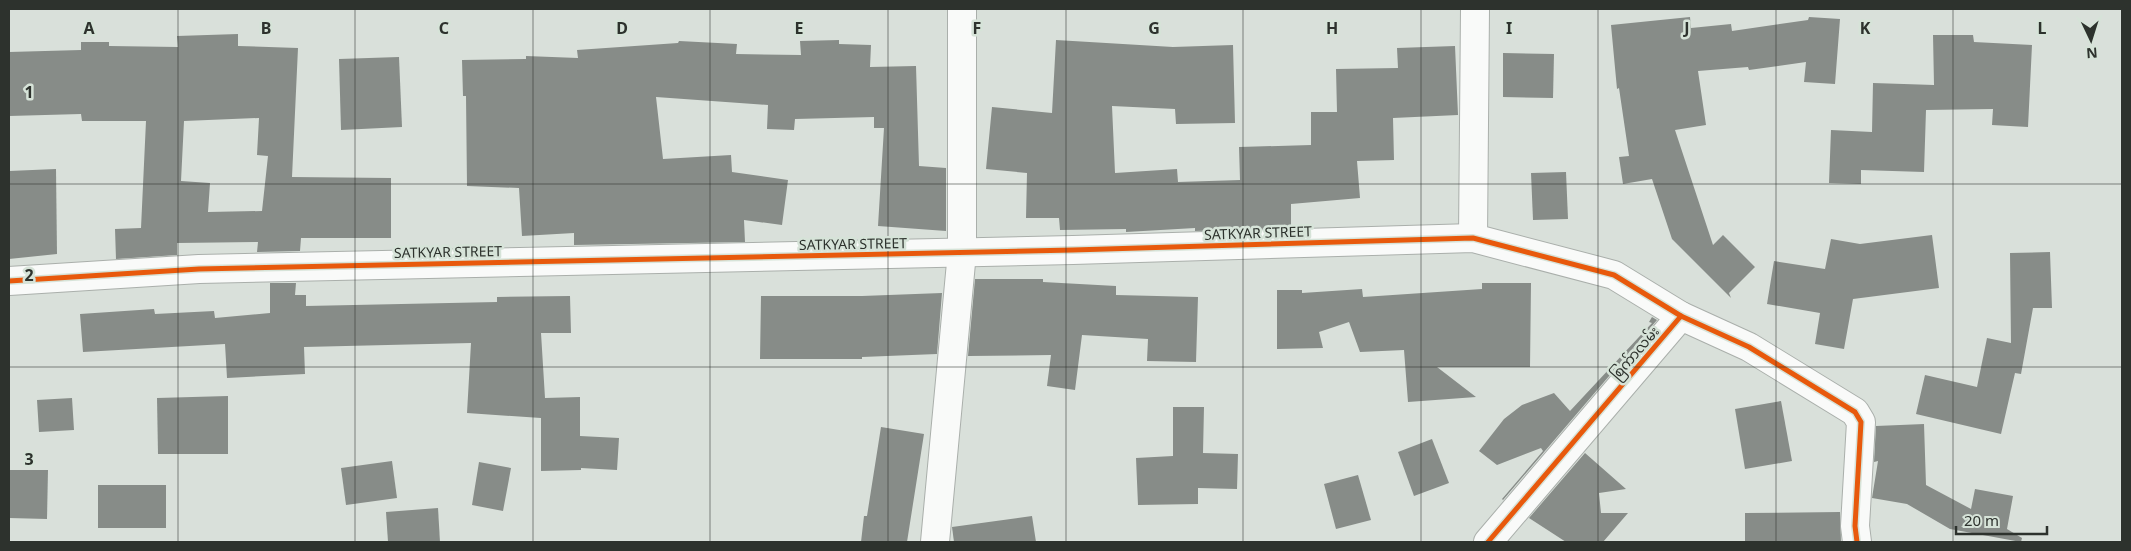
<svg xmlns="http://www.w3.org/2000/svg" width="2131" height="551" viewBox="0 0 2131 551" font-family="'Noto Sans','Noto Sans Myanmar',sans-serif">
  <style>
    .building { fill: #878c88; fill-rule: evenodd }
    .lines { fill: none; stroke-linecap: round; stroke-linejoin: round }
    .minor-casing { stroke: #aaafab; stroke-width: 30 }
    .minor { stroke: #f9faf9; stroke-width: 28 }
    .cycleway-casing { stroke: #d6e3d8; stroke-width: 8 }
    .cycleway { stroke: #e8590c; stroke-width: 5 }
    .grid { fill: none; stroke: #2d322d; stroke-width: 1; stroke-opacity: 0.55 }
    .labels { text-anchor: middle; stroke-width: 5; stroke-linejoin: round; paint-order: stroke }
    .street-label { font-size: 14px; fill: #2d322d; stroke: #d6e3d8 }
    .grid-label { font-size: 16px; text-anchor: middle; font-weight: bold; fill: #2d322d; stroke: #d6e3d8; stroke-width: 5; stroke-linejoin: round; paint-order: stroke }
  </style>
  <rect width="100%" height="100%" fill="#d9e0da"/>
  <!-- building -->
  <g class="building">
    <polygon points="1690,17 1691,28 1731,24 1732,31 1808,20 1809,17 1840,19 1835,84 1804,82 1806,62 1749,70 1748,67 1698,71 1706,125 1675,130 1713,245 1723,235 1755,267 1729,293 1731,298 1672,239 1652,179 1623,184 1619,157 1629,156 1619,88 1617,89 1611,25"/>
    <path d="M238,34V46L298,48L292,177L391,178V238H301L300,251L257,252L258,242L177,243V255L116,259L115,229L141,228L146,121H82L81,114L9,116V52L81,50V42H109V46L178,47L177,36ZM259,118L257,155L268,156L262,211L208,212L210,183L181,181L184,121Z"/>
    <polygon points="1933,35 1973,35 1974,42 2032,45 2028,127 1992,125 1993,109 1926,110 1924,172 1861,170 1861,184 1829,183 1831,130 1872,132 1873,83 1934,85"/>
    <polygon points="839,40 839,44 871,45 870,67 916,66 919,166 946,168 946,231 878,226 884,128 874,128 874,117 795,119 794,130 767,129 768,105 656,97 663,159 731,155 732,172 788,180 782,225 744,220 745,242 574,245 574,233 522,236 519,188 467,186 466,96 463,96 462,60 526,59 526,56 578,58 577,50 678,43 679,41 737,44 736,54 801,55 800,41"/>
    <polygon points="1056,40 1173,47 1233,45 1235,123 1176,124 1175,109 1112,106 1115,173 1177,169 1178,182 1240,180 1239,147 1311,145 1311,112 1337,112 1336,69 1398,68 1397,48 1455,46 1458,115 1393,118 1394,160 1357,161 1360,198 1291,204 1291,228 1195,231 1195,228 1126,232 1126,229 1060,230 1059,218 1026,218 1027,173 986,169 992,107 1052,113"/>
    <polygon points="1503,53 1554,54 1553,98 1503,97"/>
    <polygon points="399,57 402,127 341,130 339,59"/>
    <polygon points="56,169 57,254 9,259 9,171"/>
    <polygon points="1566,172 1568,219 1533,220 1531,173"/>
    <polygon points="1932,235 1939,288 1853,299 1844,349 1815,344 1820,313 1767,304 1774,261 1825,269 1831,239 1860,244"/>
    <polygon points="2050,252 2052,308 2033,308 2021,374 2015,373 2001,434 1916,414 1925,375 1977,387 1987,338 2011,343 2010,253"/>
    <polygon points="975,279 1043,279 1043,282 1116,286 1116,295 1198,297 1196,362 1147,361 1148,339 1082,335 1075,390 1047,386 1051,355 968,356"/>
    <polygon points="270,283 296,283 295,295 306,295 306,306 497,302 497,297 570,296 571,333 541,333 545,398 580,397 580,436 619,438 617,470 581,468 581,470 541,471 541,418 467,413 471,343 304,347 305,374 227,378 225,344 83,352 80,314 154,309 155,314 214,311 215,318 270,313"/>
    <polygon points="1482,283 1531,283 1530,367 1437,367 1476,397 1408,402 1404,350 1360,352 1349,322 1319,332 1323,348 1277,349 1277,290 1302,290 1302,293 1362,289 1363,297 1482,289"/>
    <polygon points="942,293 937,354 862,357 862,359 760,359 761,296 862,296"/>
    <polygon points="1652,317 1657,320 1503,500 1502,499 1543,451 1541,448 1497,465 1479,451 1504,419 1522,405 1554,393 1570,411 1652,323 1649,322"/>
    <polygon points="228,396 228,454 158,454 157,398"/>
    <polygon points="72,398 74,430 39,432 37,400"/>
    <polygon points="1781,401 1792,461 1745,469 1735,409"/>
    <polygon points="1173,407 1204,407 1203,453 1238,454 1237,489 1198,488 1198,504 1138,505 1136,458 1173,456"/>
    <polygon points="1924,424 1926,485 1971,509 1975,489 2013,496 2007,529 2022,538 2021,542 1950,529 1907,504 1872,498 1878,461 1874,462 1876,426"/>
    <polygon points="881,427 924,434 907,542 861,542 864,516 867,516"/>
    <polygon points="1432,439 1449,483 1414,496 1398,452"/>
    <polygon points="1585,453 1626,489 1599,493 1601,513 1628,513 1603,542 1566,542 1529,518"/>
    <polygon points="392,461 397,498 346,505 341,468"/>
    <polygon points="479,462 511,468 503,511 472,505"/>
    <polygon points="9,470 48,470 47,519 9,518"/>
    <polygon points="1358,475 1371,520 1336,529 1324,484"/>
    <rect x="98" y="485" width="68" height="43"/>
    <polygon points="438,508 440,542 388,542 386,512"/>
    <polygon points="1840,512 1841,542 1745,542 1745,513"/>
    <polygon points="1032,516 1036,542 954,542 952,527"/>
  </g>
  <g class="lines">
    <defs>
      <g id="minor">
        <polyline points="1473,238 1475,9"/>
        <polyline points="9,281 199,269 1073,250 1473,238 1614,275 1681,316"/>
        <polyline points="935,542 962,252 962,9"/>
        <polyline points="1488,542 1681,316 1749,347 1855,412 1861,422 1855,526 1857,542"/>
      </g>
    </defs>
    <!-- minor casing -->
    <use href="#minor" class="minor-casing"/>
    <!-- minor -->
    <use href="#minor" class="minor"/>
    <defs>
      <g id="cycleway">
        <polyline points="9,281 199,269 1073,250 1473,238 1614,275 1681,316"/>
        <polyline points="1488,542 1681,316 1749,347 1855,412 1861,422 1855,526 1857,542"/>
      </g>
    </defs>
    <!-- cycleway casing -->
    <use href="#cycleway" class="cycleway-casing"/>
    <!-- cycleway -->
    <use href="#cycleway" class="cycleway"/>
  </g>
  <!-- grid -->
  <path class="grid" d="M178,9V542M355,9V542M533,9V542M710,9V542M888,9V542M1066,9V542M1243,9V542M1421,9V542M1598,9V542M1776,9V542M1953,9V542M9,184H2122M9,367H2122"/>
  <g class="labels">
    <!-- street labels -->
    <g class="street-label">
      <text transform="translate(1258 233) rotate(-2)" y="5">SATKYAR STREET</text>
      <text transform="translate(853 244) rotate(-1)" y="5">SATKYAR STREET</text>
      <text transform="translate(448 252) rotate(-1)" y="5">SATKYAR STREET</text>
      <text transform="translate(1635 353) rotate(-49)" y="5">စြက်ာလမ်း</text>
    </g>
  </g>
  <g class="grid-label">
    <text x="89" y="34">A</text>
    <text x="266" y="34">B</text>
    <text x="444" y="34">C</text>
    <text x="622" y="34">D</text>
    <text x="799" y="34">E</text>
    <text x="977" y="34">F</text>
    <text x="1154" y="34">G</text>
    <text x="1332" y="34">H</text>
    <text x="1509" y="34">I</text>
    <text x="1687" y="34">J</text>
    <text x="1865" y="34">K</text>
    <text x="2042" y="34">L</text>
    <text x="29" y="98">1</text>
    <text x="29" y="281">2</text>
    <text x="29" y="465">3</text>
  </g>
  <!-- border -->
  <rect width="2131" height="551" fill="none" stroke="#2d322d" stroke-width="20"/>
  <!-- north arrow -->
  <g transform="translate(2091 40) rotate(176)" stroke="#d6e3d8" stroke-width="4" paint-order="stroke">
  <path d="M0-4L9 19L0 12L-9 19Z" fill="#2d322d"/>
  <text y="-8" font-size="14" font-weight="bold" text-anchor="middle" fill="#2d322d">N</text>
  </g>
  <!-- scale -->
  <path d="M1956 526v8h91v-8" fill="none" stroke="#2d322d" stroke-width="2.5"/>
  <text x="1964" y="526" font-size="15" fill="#2d322d" stroke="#d6e3d8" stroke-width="4" paint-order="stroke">20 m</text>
</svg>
